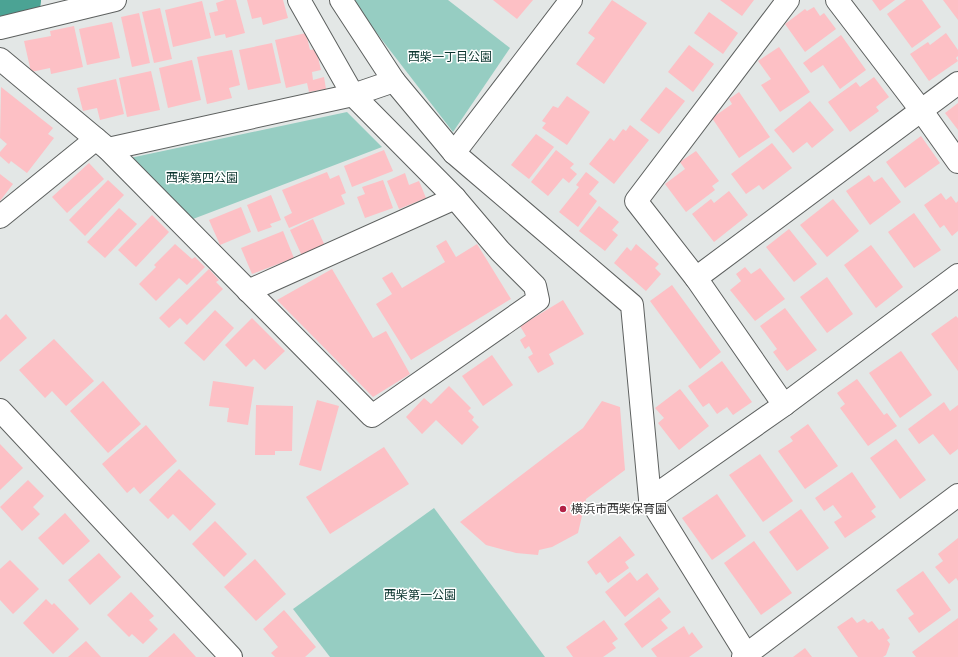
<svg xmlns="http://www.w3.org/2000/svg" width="958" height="657" viewBox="0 0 958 657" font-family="Helvetica,'Noto Sans JP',sans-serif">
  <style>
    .green { fill: #96cdc2 }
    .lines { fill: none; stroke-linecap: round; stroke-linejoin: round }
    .river { stroke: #4ba394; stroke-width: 54 }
    .building { fill: #fdc0c5 }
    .minor-casing { stroke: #5d605f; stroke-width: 24 }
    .minor { stroke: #fff; stroke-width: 22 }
    .poi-dot { fill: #b32146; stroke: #fff; stroke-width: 1.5 }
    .labels { text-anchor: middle; stroke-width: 3; stroke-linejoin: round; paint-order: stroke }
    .park-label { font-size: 12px; fill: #0a342e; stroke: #fff }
    .poi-label { font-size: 12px; fill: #323333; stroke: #fff; text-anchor: start }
  </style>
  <rect width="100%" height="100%" fill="#e3e7e6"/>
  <!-- green -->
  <g class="green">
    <polygon points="353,0 448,0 510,48 453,132 352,1"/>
    <polygon points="347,112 382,147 193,219 130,158"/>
    <polygon points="434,508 545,657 330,657 293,609"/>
  </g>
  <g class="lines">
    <!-- river -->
    <polyline class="river" points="0,3 14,0"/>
  </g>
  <!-- building -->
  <g class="building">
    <polygon points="225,0 236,0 245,33 226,38 225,34 215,36 209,13 218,11 216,3"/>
    <polygon points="247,0 283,0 288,18 263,25 261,17 252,19"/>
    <polygon points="493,0 533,0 517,19"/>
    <polygon points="612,0 647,23 604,84 576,64 595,38 588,33"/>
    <polygon points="720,0 754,0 742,16"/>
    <polygon points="872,0 895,0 880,11"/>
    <polygon points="906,0 922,0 941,27 912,48 887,14"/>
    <polygon points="943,0 958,0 958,20"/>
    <polygon points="202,1 211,38 173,47 165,10"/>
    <polygon points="814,7 820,16 824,13 836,29 805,52 785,24 805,9 807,11"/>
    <polygon points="160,8 172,59 154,63 142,12"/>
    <polygon points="709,12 738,33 723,54 694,33"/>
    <polygon points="139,13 150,63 132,67 121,17"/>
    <polygon points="112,22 120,58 87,65 79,29"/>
    <polygon points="74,26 83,67 51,74 50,68 31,72 24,41 51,36 50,31"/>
    <polygon points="306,33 310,50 316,49 321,70 312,72 313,80 324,77 326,89 309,92 307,83 286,88 275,40"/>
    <polygon points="946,33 958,50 958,56 956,58 958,61 929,81 910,54 928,42 930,45"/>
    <polygon points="841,35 866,70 840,89 823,65 811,73 803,63"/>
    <polygon points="272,43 281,83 248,90 239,50"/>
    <polygon points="689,45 714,64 693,92 668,72"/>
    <polygon points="779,47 810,92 780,112 761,85 771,79 758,61"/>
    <polygon points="232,50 240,85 229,88 232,98 207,104 197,57"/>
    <polygon points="192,60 201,100 168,108 159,68"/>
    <polygon points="151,71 160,110 127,117 119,78"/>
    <polygon points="874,77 889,97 876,107 879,111 850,132 828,102 856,82 860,87"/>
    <polygon points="116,79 124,114 100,120 97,108 83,111 77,88"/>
    <polygon points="1,87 53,128 48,134 54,138 27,173 11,161 9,164 0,156 0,152 7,144 0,138"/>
    <polygon points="666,87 685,101 659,134 640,120"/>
    <polygon points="739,92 770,137 739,158 712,118 732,104 729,99"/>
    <polygon points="567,96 590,112 567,145 542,128 546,123 542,121 553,106 558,108"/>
    <polygon points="810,101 834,130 812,148 807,142 793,153 774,130"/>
    <polygon points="958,103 958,130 945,113"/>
    <polygon points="630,125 649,140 614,184 589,164 610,138 614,141 623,129 626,131"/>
    <polygon points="536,134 554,147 529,179 511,165"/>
    <polygon points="921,136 940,163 905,188 886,162"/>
    <polygon points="772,143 792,168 763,190 759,185 746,194 731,174"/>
    <polygon points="384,150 393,171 352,187 344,166"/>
    <polygon points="556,150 574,164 570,168 577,174 569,183 563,178 548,196 531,182"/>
    <polygon points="696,151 719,181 712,186 715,190 686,212 665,184 685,169 680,162"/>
    <polygon points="89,163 104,179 67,213 52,197"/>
    <polygon points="327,172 330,179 339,175 346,193 341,195 345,204 289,228 284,217 292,213 282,190"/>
    <polygon points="586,172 599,182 589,194 597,201 578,227 559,212 579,187 576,185"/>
    <polygon points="405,173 409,185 419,181 426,198 399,209 387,181"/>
    <polygon points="0,174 13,184 0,201"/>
    <polygon points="869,175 874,182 882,177 901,202 870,225 846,191"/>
    <polygon points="108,180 124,195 85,236 69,220"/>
    <polygon points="383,180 393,208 365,218 357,197 365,194 362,187"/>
    <polygon points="729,191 748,215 714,242 692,214 711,199 714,203"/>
    <polygon points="941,193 946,200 951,196 956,203 958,201 958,231 952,236 944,225 940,228 924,205"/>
    <polygon points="271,195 281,220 270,224 272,227 258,232 247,205"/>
    <polygon points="833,199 859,231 827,257 800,225"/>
    <polygon points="599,206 619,222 612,230 618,235 605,251 579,231"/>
    <polygon points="241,207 251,232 220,245 209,220"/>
    <polygon points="119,208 137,224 105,258 87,242"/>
    <polygon points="914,213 941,250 914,268 888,232"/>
    <polygon points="152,215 169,232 136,267 118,250"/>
    <polygon points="313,219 325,246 302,256 290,230"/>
    <polygon points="789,229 817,264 794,282 766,247"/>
    <polygon points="283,231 294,258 252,274 241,248"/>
    <polygon points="446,240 456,257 477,244 511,299 411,360 376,304 392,294 382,278 392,272 402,288 445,262 436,246"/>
    <polygon points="175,244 192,259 195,257 205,267 187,285 179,278 156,301 139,284 156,267 154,265"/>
    <polygon points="636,244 659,264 655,268 661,274 646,291 614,263 627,247 631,251"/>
    <polygon points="871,245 903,287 876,308 844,265"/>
    <polygon points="745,267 751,274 760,268 785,299 755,321 730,290 741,281 736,274"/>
    <polygon points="209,269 219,280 216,282 223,289 187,325 180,318 169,328 159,318"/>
    <polygon points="332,269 373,338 386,331 410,374 373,397 277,300"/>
    <polygon points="827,277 853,314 827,333 800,297"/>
    <polygon points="672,285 721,352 700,369 650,301"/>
    <polygon points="563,300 584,334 549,354 554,364 538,373 528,357 533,354 529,346 525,349 520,340 526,336 520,326"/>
    <polygon points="785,308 817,350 787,371 773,352 777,349 760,326"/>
    <polygon points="215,310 234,328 204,361 184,343"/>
    <polygon points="6,314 27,338 0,362 0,320"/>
    <polygon points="956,316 958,318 958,371 931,334"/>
    <polygon points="252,318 285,351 265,370 254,359 246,367 225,345"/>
    <polygon points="54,339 94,381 66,406 52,391 45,398 19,370"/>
    <polygon points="901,351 932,395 900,418 869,373"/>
    <polygon points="492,355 513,385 483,406 462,376"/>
    <polygon points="722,361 752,402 733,415 727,407 717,414 709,403 703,407 688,386"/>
    <polygon points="857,379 884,415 887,413 897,426 868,446 840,408 845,404 837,393"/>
    <polygon points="103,381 141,424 108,453 70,411"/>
    <polygon points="213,381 254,387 248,425 227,422 229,408 209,406"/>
    <polygon points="449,386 471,408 468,411 474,417 472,420 479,427 462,445 436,420 422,434 406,417 424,398 431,404"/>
    <polygon points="680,389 709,426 679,450 658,423 664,418 655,408"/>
    <polygon points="317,400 339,406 321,471 299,465"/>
    <polygon points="602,401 620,407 625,470 586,499 578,533 552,547 539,550 538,555 516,553 486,545 460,522 583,428"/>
    <polygon points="944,402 950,411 958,405 958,449 950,455 933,434 919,444 908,429"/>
    <polygon points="256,405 293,406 292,451 275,451 275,455 255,455"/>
    <polygon points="808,424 838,466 805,489 778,451 793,441 790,437"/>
    <polygon points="146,425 177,461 140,494 134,487 127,493 102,464"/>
    <polygon points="896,439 926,480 900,499 870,458"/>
    <polygon points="0,444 23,468 0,490"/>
    <polygon points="384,447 409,484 330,534 306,497"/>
    <polygon points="760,454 793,501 763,522 729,475"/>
    <polygon points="179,469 216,504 190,531 173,514 168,519 149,500"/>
    <polygon points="852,472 876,507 871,511 876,517 845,538 834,522 842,517 833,505 824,511 815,498"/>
    <polygon points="28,480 44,496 33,507 40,514 22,531 0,507"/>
    <polygon points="717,494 746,536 712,560 682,518"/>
    <polygon points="801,509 829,548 797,571 769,532"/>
    <polygon points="65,513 90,541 63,565 38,538"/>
    <polygon points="215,521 247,554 224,577 192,544"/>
    <polygon points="620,536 635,555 625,562 629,568 608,583 600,572 596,575 587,562"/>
    <polygon points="958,538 958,581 956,578 949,584 935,567 943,561 938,554"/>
    <polygon points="754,541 792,593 761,615 724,563"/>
    <polygon points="99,553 121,577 90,605 68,580"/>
    <polygon points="255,559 286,594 256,621 224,587"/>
    <polygon points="10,560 39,589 13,614 0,600 0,569"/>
    <polygon points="923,571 951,610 919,633 908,618 914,614 896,590"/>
    <polygon points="630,572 637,581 647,573 659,589 625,617 605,592"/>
    <polygon points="131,592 154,616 149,620 158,629 143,644 132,634 129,637 107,615"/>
    <polygon points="659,597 671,612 661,620 668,628 642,648 624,624"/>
    <polygon points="46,599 52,605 54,603 79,629 53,654 23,623"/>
    <polygon points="284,610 316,647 305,657 275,657 271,653 278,647 263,629"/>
    <polygon points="852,617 857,623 864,619 868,623 872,621 879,630 883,628 890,638 887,640 890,644 886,655 883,657 858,657 837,627"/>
    <polygon points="958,618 958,657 916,657 912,652"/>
    <polygon points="604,620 618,639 612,643 616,648 603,657 573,657 566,647"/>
    <polygon points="684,626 689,635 692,632 703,647 689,657 657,657 651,649"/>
    <polygon points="174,633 196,657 148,657"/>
    <polygon points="86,641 101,657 68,657"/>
    <polygon points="805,648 812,657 793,657"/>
  </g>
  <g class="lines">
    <defs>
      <g id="minor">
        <polyline points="341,0 394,81 454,153 632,305 650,499 748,657"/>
        <polyline points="837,0 921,110 958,162"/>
        <polyline points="0,28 115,0"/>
        <polyline points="0,59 108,149 372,416 538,300 535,286 500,251 455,198 353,95 299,0"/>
        <polyline points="108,149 353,95 394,81"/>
        <polyline points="454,153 571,0"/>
        <polyline points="0,217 96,139"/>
        <polyline points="696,278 958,83"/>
        <polyline points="248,291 455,198"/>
        <polyline points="784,405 696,278 636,201 788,0"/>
        <polyline points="0,410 231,657"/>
        <polyline points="650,499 784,405 958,275"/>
        <polyline points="743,657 958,495"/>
      </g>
    </defs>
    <!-- minor casing -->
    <use href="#minor" class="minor-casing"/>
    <!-- minor -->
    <use href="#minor" class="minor"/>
  </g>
  <!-- markers -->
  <circle class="poi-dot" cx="563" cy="509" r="4"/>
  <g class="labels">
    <!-- park labels -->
    <g class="park-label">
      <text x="450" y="61">西柴一丁目公園</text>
      <text x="202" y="182">西柴第四公園</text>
      <text x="420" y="599">西柴第一公園</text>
    </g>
    <!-- poi labels -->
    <g class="poi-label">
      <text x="571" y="513">横浜市西柴保育園</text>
    </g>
  </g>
</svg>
